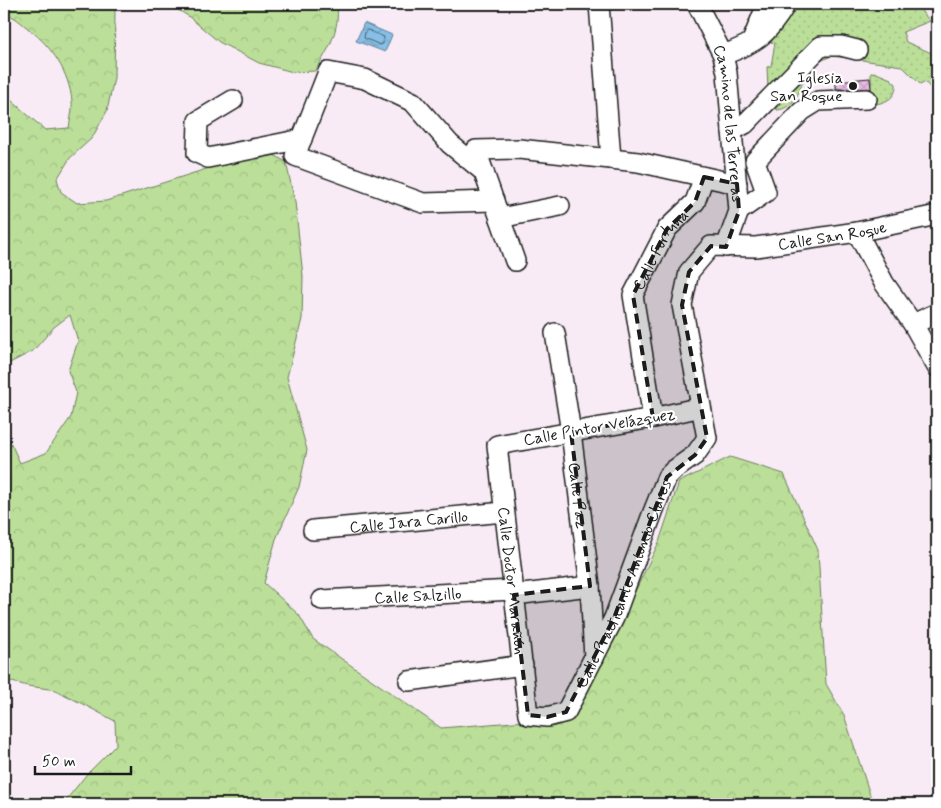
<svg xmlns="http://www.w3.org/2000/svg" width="941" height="808" viewBox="0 0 941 808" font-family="Mynerve,sans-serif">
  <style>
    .green { fill: url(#green-dots); stroke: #6c7e5a }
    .forest { fill: url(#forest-crowns); stroke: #6c7e5a }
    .water { fill: url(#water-waves); stroke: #5c7e95 }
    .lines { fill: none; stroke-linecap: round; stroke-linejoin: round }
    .shore { stroke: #475d6d; stroke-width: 1 }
    .building { fill: url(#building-cross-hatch); stroke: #1c1c1c }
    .minor-casing { stroke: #1c1c1c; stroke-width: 22 }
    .minor { stroke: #fff; stroke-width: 19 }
    .marked { fill: #1c1c1c; fill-opacity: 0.2; stroke: #1c1c1c; stroke-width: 4; stroke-dasharray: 10 6; stroke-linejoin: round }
    .poi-dot { fill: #1c1c1c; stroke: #fff; stroke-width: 2 }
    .labels { text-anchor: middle; stroke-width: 4.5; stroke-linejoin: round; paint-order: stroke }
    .poi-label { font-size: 16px; fill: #1c1c1c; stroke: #fff; text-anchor: end }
    .street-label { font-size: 16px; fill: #1c1c1c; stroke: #fff }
  </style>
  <defs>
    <pattern id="green-dots" width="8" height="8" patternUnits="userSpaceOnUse" patternTransform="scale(1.25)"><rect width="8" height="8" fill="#bbdf99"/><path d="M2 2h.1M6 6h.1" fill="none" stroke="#a0bf83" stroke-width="1.8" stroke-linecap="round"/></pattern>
    <pattern id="forest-crowns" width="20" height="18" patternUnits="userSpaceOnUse" patternTransform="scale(1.25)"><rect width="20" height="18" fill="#bbdf99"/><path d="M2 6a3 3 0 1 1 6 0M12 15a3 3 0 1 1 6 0" fill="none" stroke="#a0bf83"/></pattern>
    <pattern id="water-waves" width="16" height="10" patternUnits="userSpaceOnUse" patternTransform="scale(1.25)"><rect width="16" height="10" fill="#87bfe6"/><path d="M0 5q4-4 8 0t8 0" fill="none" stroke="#74a4c5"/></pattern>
    <pattern id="building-cross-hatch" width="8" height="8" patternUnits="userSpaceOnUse" patternTransform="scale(1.25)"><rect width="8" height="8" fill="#e6bbe1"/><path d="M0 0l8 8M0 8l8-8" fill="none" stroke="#c5a0c0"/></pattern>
  </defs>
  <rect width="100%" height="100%" fill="#f8ebf6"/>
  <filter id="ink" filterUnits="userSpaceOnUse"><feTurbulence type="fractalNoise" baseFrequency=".02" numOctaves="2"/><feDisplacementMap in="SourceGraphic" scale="10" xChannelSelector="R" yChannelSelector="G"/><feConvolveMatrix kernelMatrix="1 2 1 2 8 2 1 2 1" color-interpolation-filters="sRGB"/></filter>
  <g filter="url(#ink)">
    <!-- green -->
    <g class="green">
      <path d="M797,4H915L930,21L903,32L906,42L936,55L937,95L925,82L920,84L902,66L848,58L831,56L806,68C803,84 796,109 777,110L768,89L767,67L771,66L775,43L771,42Z"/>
      <path d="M874,72L891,79L896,84C897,99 884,103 871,105V73Z"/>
    </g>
    <!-- forest -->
    <g class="forest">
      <path d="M4,4H117L115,10L114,78L107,111L92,138L70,158L57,179L61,192L77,203L106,201L244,157L269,152L286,162L295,202L303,276L302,319L287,377L307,450L299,487L276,539L264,583L299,615L313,639L441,728L574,717L659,542L679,482L730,457L784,474L818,550L826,684L844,715L873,804H63L86,775L116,745L115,721L56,690L28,686L4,680V438L8,437L20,463L46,453L71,417L76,392L68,371L78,341L70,315L54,327L33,351L4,366V94L45,130L69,128C70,120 73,110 72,101C69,72 52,47 30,30C21,23 14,15 4,14Z"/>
      <path d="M169,4H337C340,30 329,49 315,71L293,72L259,63L219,42L188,16Z"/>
    </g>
    <!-- water -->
    <polygon class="water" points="364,23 392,35 385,52 356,41"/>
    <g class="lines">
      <!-- shore -->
      <polygon class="shore" points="368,30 384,37 383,44 380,45 364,38 365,32"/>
    </g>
    <!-- building -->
    <polygon class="building" points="870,78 871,89 836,89 836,81"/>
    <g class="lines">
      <defs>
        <g id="minor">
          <polyline points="599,4 611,159"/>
          <path id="s1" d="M697,4L723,55L727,73L739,211L726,247"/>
          <polyline points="752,41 767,4"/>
          <path d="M723,55C757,43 768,34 786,4"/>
          <polyline points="233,100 198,121 197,153 208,158 302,139"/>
          <polyline points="732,131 745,124 821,46 841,46 857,50"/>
          <polyline points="484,172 450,144 413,102 365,79 328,72 295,156 423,203 494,201"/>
          <polyline points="739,211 766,192 755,161 802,111 818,101 867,99"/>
          <polyline points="500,218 560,206"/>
          <polyline points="857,232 884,283 913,324 937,367"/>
          <polyline points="515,261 476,150 519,149 638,162 737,184"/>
          <polyline points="913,324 937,313"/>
          <path id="s2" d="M555,333L571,432L590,586L594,658"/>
          <path id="s3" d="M701,407L653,418L497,445L528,715L547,717L566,712L614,618L653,512L667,477L674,470L695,455L707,438L682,305L689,272L711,246L756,247L857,232L937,215"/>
          <path id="s4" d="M653,418L633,295L667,229L695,202L704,177"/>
          <path id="s5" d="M313,530L504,512"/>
          <polyline points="514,595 590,586"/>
          <path id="s6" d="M322,600L513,590"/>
          <polyline points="409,681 523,665"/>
        </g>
      </defs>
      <!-- minor casing -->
      <use href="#minor" class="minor-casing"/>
      <!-- minor -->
      <use href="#minor" class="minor"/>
    </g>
  </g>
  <!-- marked area -->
  <path class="marked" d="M704,177L737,184L739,211L726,247L711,246L689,272L682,305L707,438L695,455L667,477L614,618L566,712L547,717L528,715L514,595L590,586L571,432L653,418L633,295L667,229L695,202Z"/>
  <!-- markers -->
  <circle class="poi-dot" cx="853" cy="86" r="5"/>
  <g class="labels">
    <!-- poi labels -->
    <g class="poi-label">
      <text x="843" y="83">Iglesia<tspan x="843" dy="18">San Roque</tspan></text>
    </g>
    <!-- street labels -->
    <g class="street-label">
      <text dy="6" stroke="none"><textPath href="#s1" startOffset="126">Camino de las Terreras</textPath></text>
      <text dy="6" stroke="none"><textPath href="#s3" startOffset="1156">Calle San Roque</textPath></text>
      <text dy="6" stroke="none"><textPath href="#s4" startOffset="178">Calle Fortuna</textPath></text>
      <text transform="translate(599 426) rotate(-10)" y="6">Calle Pintor Velázquez</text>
      <text dy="6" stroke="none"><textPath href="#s2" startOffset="164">Calle Paz</textPath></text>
      <text dy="6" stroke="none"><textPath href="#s5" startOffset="96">Calle Jara Carillo</textPath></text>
      <text dy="6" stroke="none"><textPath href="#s3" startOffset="344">Calle Doctor Marañón</textPath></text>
      <text dy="6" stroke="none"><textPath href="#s3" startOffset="659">Calle Practicante Antonio Clares</textPath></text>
      <text dy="6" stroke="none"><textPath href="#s6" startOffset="96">Calle Salzillo</textPath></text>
    </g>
  </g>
  <!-- margin -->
  <rect width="941" height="808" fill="none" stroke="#fff" stroke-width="20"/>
  <rect x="10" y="10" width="921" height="788" fill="none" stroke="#1c1c1c" stroke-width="2" filter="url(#ink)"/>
  <!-- scale -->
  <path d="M35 766v8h96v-8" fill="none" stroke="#1c1c1c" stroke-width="2.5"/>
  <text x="42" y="766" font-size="15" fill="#1c1c1c" stroke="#ffffff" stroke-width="4" paint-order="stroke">50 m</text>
</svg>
